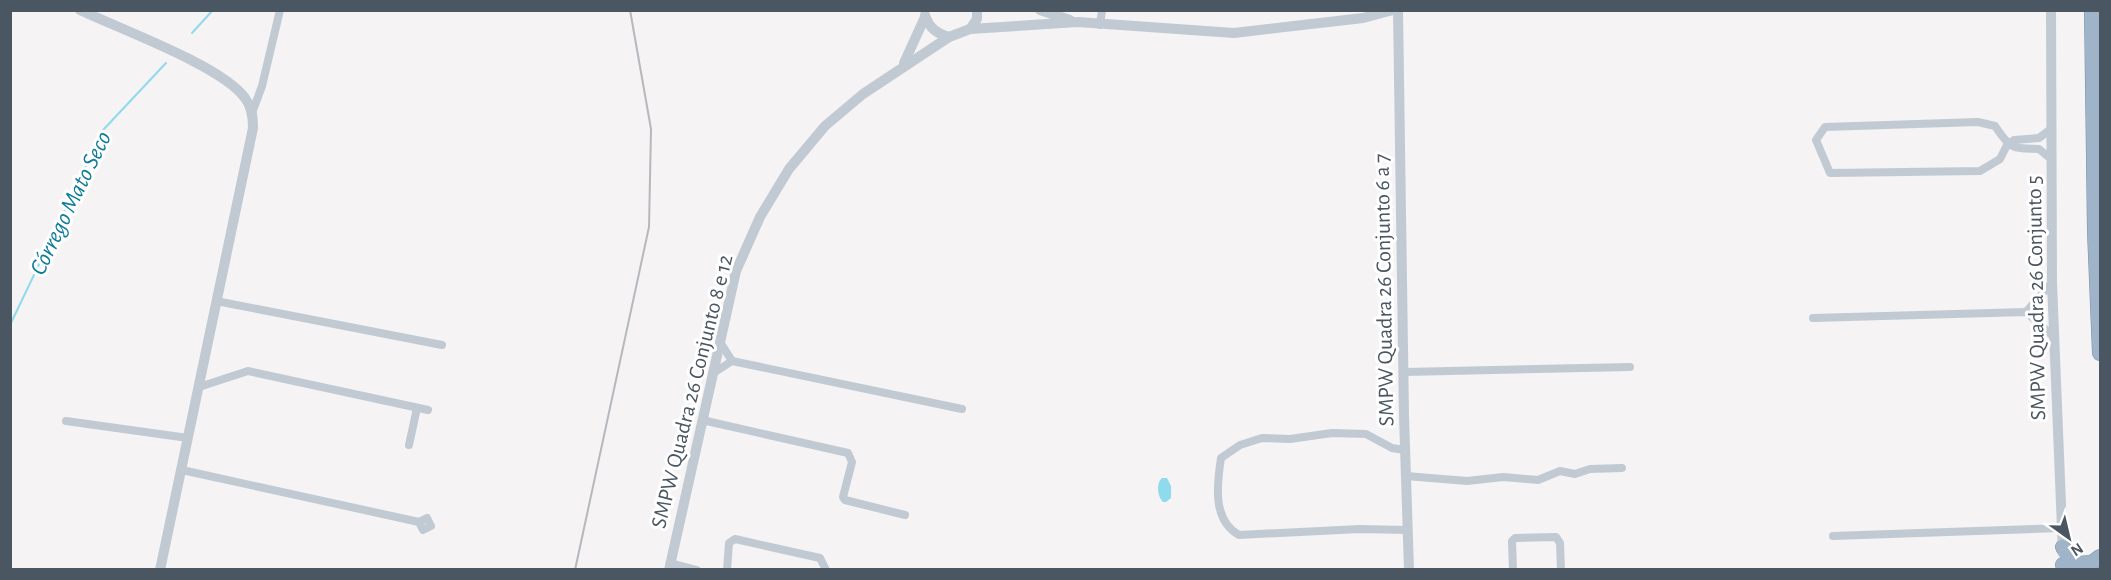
<svg xmlns="http://www.w3.org/2000/svg" width="2111" height="580" viewBox="0 0 2111 580" font-family="'Alegreya Sans',sans-serif">
  <style>
    .water { fill: #90daee }
    .lines { fill: none; stroke-linecap: round; stroke-linejoin: round }
    .stream { stroke: #90daee; stroke-width: 2 }
    .trunk-casing { stroke: #7690ad; stroke-width: 16 }
    .minor { stroke: #c1cad2; stroke-width: 8 }
    .tertiary { stroke: #c1cad2; stroke-width: 10 }
    .trunk { stroke: #9fb4c9; stroke-width: 15 }
    .rail { stroke: #b5b8bd; stroke-width: 2 }
    .labels { text-anchor: middle; stroke-width: 6; stroke-linejoin: round; paint-order: stroke }
    .street-label { font-size: 22px; fill: #4a5661; stroke: #fff }
    .water-label { font-size: 24px; font-style: italic; fill: #0c7c9b; stroke: #fff }
  </style>
  <rect width="100%" height="100%" fill="#f5f3f3"/>
  <!-- water -->
  <path class="water" d="M1162,478H1167L1171,486V498L1166,502H1163C1157,496 1156,483 1162,478Z"/>
  <g class="lines">
    <!-- stream -->
    <g class="stream">
      <polyline points="192,33 213,10"/>
      <polyline points="10,325 104,129 166,63"/>
    </g>
    <defs>
      <g id="trunk">
        <polyline points="2092,10 2095,231 2100,353"/>
        <polyline points="2063,547 2070,558 2080,566"/>
        <polyline points="2063,565 2092,563 2100,557"/>
      </g>
    </defs>
    <!-- trunk casing -->
    <use href="#trunk" class="trunk-casing"/>
    <!-- minor -->
    <g class="minor">
      <polyline points="1100,25 1102,10"/>
      <polyline points="252,113 262,86 280,10"/>
      <path d="M2051,159L2039,149C2012,148 2011,150 1995,126L1978,122L1825,127L1816,140L1830,173L1980,171L2000,159L2007,145L2014,140L2039,138L2051,129"/>
      <polyline points="216,301 442,345"/>
      <polyline points="2026,312 2052,283"/>
      <polyline points="1813,318 2026,312 2054,337"/>
      <polyline points="720,342 732,361 962,409"/>
      <polyline points="1405,372 1630,367"/>
      <polyline points="712,374 732,361"/>
      <polyline points="199,387 248,371 428,410"/>
      <polyline points="702,420 848,453 852,462 843,497 845,500 905,515"/>
      <polyline points="66,421 188,438"/>
      <polyline points="409,445 417,408"/>
      <path d="M1405,450L1392,448L1366,434L1332,433L1290,439L1262,438L1240,445L1221,458C1217,484 1212,520 1239,535L1360,529L1407,530"/>
      <polyline points="182,470 419,522 427,518 431,526 423,530 419,522"/>
      <polyline points="1406,476 1467,481 1503,477 1538,480 1560,471 1575,474 1590,469 1622,468"/>
      <polyline points="1833,536 2061,528"/>
      <polyline points="670,563 697,570"/>
      <polyline points="727,570 729,543 735,539 820,558 826,570"/>
      <polyline points="1513,570 1512,541 1515,538 1556,537 1560,543 1561,570"/>
    </g>
    <!-- tertiary -->
    <g class="tertiary">
      <path d="M80,10C120,29 222,66 245,98C252,107 253,117 253,128L160,570"/>
      <polyline points="1040,10 1070,20"/>
      <polyline points="1398,10 1404,416 1409,570"/>
      <polyline points="2051,10 2052,283 2063,553"/>
      <path d="M925,15C929,28 936,33 949,37"/>
      <polyline points="970,29 977,19 977,10"/>
      <polyline points="904,63 925,17"/>
      <polyline points="669,570 736,271 760,217 789,169 825,126 863,94 949,37 970,29 1078,22 1234,33 1363,18 1393,10"/>
    </g>
    <!-- trunk -->
    <use href="#trunk" class="trunk"/>
    <!-- rail -->
    <polyline class="rail" points="575,570 649,227 651,129 630,10"/>
  </g>
  <g class="labels">
    <!-- street labels -->
    <g class="street-label">
      <text transform="translate(1383 290) rotate(-91)" y="8">SMPW Quadra 26 Conjunto 6 a 7</text>
      <text transform="translate(2035 298) rotate(-91)" y="8">SMPW Quadra 26 Conjunto 5</text>
      <text transform="translate(691 391) rotate(-76)" y="8">SMPW Quadra 26 Conjunto 8 e 12</text>
    </g>
    <!-- water labels -->
    <g class="water-label">
      <text transform="translate(70 203) rotate(-64)" y="8">Córrego Mato Seco</text>
    </g>
  </g>
  <!-- border -->
  <rect width="2111" height="580" fill="none" stroke="#4a5661" stroke-width="24"/>
  <!-- north arrow -->
  <g transform="translate(2069 538) rotate(146)" stroke="#ffffff" stroke-width="4.5" paint-order="stroke">
  <path d="M0-4.5L10 22L0 15L-10 22Z" fill="#4a5661"/>
  <text y="-9" font-size="16" font-weight="bold" text-anchor="middle" fill="#4a5661">N</text>
  </g>
</svg>
